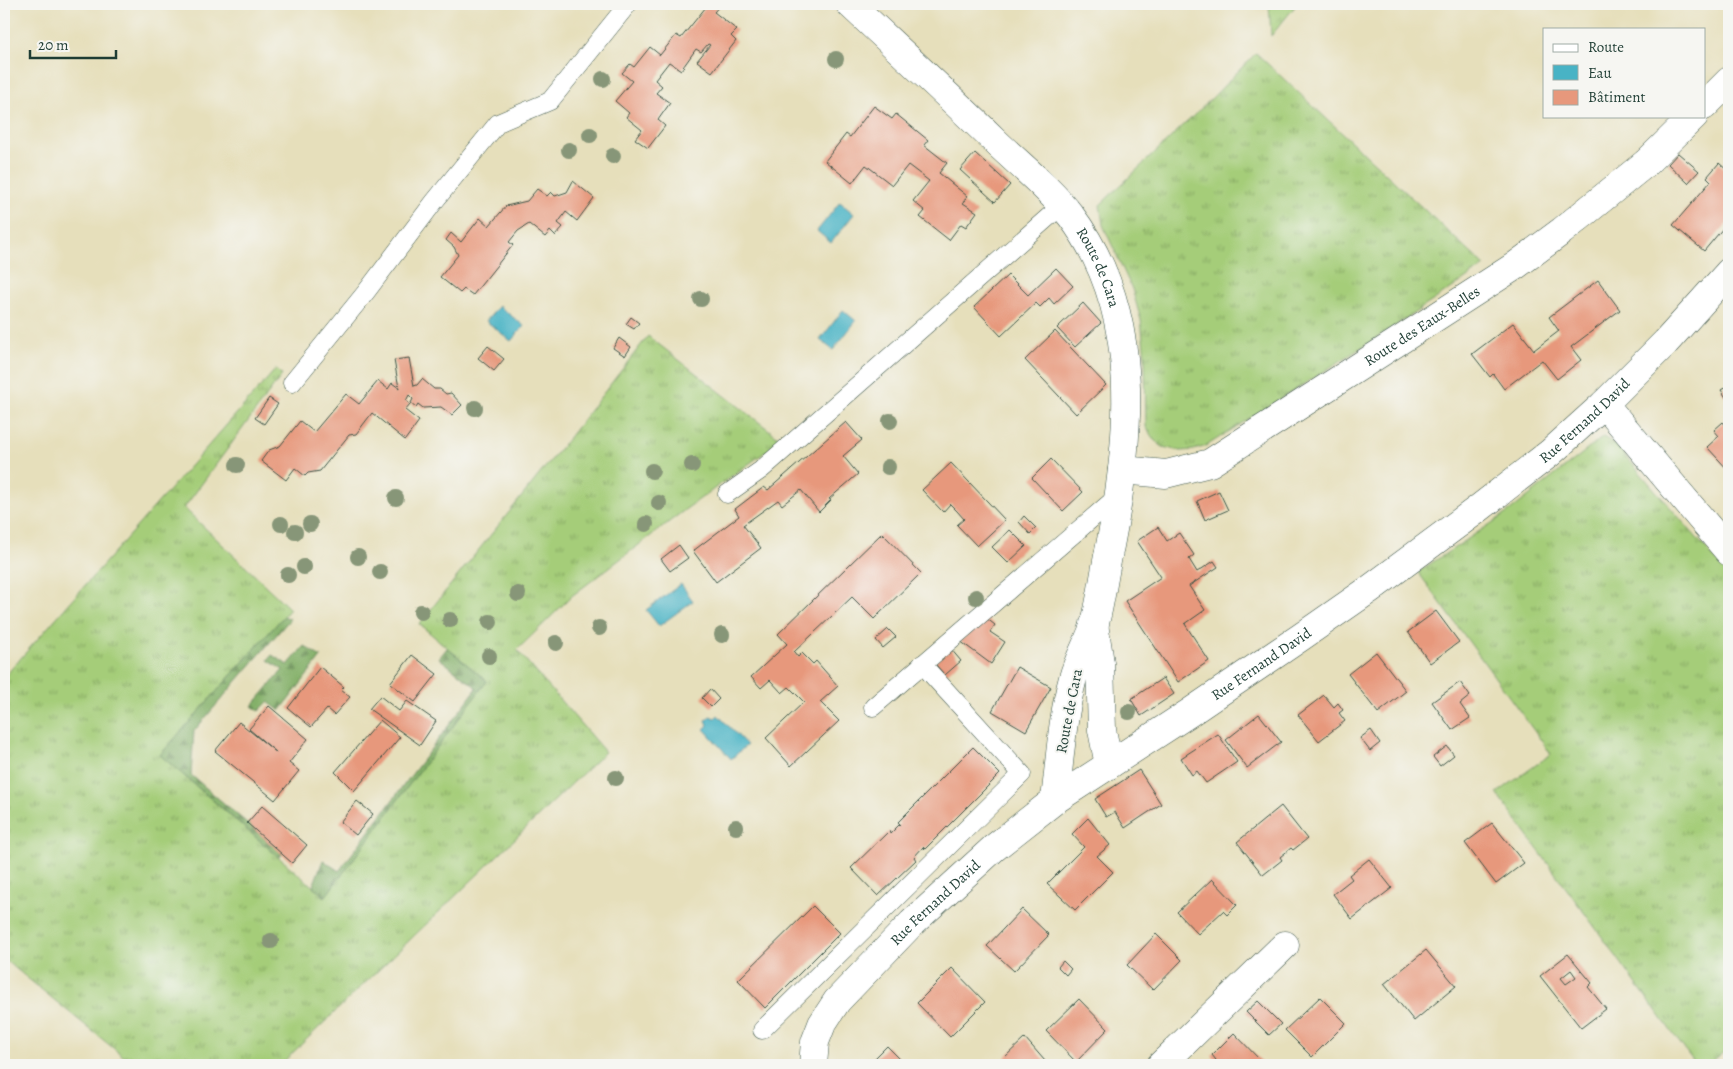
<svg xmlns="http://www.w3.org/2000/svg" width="1733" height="1069" viewBox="0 0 1733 1069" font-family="Alegreya,serif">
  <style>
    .grass { fill: url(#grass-tufts); stroke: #628556 }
    .forest { fill: url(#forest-firs); stroke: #52764e }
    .water { fill: #48b3c5; stroke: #34787c }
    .building { fill: #e7987c; fill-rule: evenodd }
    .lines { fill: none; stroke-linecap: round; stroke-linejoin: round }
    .lane-casing { stroke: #3d5548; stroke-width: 19 }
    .street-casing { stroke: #3d5548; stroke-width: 29 }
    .secondary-casing { stroke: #3d5548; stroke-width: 29 }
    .lane { stroke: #fff; stroke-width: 18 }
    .street { stroke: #fff; stroke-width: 28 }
    .secondary { stroke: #fff; stroke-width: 28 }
    .tree { fill: #879678 }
    .labels { text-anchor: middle; stroke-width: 4; stroke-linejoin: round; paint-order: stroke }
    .street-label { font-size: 15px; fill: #1f3d34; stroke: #f6f6f2 }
  </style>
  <defs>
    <pattern id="grass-tufts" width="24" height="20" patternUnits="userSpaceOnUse" patternTransform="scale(1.25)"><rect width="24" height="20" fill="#a5cd79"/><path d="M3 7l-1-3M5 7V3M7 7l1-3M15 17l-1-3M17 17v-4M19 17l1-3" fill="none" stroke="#86a864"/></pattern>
    <pattern id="forest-firs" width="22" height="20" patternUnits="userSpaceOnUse" patternTransform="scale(1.25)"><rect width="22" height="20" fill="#84b069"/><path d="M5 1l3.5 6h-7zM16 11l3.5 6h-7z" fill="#6b9057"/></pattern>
  </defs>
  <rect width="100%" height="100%" fill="#f6f6f2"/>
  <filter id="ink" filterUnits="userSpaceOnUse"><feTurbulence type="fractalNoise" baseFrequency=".02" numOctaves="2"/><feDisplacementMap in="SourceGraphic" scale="10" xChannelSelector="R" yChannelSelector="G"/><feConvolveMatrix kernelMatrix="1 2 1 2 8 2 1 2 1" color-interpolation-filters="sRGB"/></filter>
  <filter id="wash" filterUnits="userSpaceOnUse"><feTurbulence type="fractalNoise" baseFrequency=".0096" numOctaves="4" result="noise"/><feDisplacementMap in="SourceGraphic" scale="20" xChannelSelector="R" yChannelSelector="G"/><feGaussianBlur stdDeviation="1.12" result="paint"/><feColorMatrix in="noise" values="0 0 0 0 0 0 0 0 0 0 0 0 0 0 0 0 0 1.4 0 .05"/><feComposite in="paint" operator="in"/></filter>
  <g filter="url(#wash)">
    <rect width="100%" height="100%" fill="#e6dfbb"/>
    <!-- grass -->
    <g class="grass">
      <polygon points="1269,4 1297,4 1271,36"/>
      <polygon points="1256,53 1485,266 1375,339 1206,446 1194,450 1180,451 1163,447 1154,440 1146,427 1145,357 1141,320 1132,289 1103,225 1100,205 1211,99"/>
      <polygon points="648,336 782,440 686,509 573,595 517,650 605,752 280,1065 134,1065 4,959 4,675 5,676 276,369 282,375 184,508 290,609 160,755 325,897 487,681 419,624 564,444"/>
      <polygon points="1603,437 1615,444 1729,575 1729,1048 1707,1065 1696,1065 1500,798 1497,793 1551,754 1418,572 1510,511"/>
    </g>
    <!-- forest -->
    <g class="forest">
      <polygon points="284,616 290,619 194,731 191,775 283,854 279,857 160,755"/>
      <polygon points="304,646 321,657 280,711 268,702 259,711 252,706 283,670 268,660 272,655 288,665"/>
      <polygon points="447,648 487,681 325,897 313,886 323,860 339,871 477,688 439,658"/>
    </g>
    <!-- water -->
    <g class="water">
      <polygon points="840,202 854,214 831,243 817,231"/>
      <polygon points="499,306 524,326 511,341 486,321"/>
      <polygon points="843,310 856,321 833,350 820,340"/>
      <polygon points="681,584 693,601 659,626 646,610"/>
      <polygon points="718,715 747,745 731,759 704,729 708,725 706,720 710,716 715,718"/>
    </g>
    <g id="blocks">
      <!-- building -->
      <g class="building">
        <polygon points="701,4 721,4 714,12 737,30 731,36 736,41 712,72 697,61 710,45 708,44 701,52 696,49 681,70 669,62 655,80 662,86 656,93 670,103 658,120 665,126 648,148 635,139 642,130 626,117 629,113 615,101 632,81 622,73 630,64 634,67 650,47 660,55 676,35 681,38 706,7"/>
        <polygon points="874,106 892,119 896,114 928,140 924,145 947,163 939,173 967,196 963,203 977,212 966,227 961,224 949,240 920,217 925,211 913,201 929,181 908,165 892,185 866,165 852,183 825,161 846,134 850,137"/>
        <polygon points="975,153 1010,185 995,202 960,170"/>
        <polygon points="1678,153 1699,171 1688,183 1668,164"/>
        <polygon points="1719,163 1729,172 1729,221 1704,251 1673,225 1711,181 1707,177"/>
        <polygon points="573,181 594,198 577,221 566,212 558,223 563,227 555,236 550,231 545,237 529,224 518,231 509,242 513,245 473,295 464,289 460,293 440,277 458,255 454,247 446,240 451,233 461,242 480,218 489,226 506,206 527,201 537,189 547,196 551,192 555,196 567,192"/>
        <polygon points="1056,268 1073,286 1054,304 1049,298 1040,307 1036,303 1001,336 974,307 1008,275 1028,295"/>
        <polygon points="1598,280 1620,310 1571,347 1581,360 1557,379 1542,360 1504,389 1493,374 1490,377 1472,354 1513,323 1534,350 1559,331 1549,317"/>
        <polygon points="1083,303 1101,323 1075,347 1057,328"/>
        <polygon points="631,317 639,323 634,329 626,324"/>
        <polygon points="1055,331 1106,385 1076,414 1025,360"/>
        <polygon points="619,338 631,347 625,356 613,348"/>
        <polygon points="488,346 504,359 494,371 478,358"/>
        <polygon points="409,358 414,386 417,385 422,379 434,389 440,389 446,394 451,393 462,405 452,415 441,407 423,408 418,404 416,407 411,403 413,399 409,395 406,401 410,404 405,410 419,421 405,440 372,413 356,434 349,435 320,471 308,473 305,476 295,468 286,480 261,461 269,450 280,446 300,421 314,432 346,394 359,404 378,381 388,389 392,383 399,388 394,360"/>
        <polygon points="1729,385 1729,402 1721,390"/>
        <polygon points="269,398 278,404 264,424 255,418"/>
        <polygon points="846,422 862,440 843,456 858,474 829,499 831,500 819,512 801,490 782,505 778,500 743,525 761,548 716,582 693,551 739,516 735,509 764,487 768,490"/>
        <polygon points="1723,422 1729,429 1729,471 1707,447 1719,436 1714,430"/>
        <polygon points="1051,459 1083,492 1063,511 1032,478"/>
        <polygon points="951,463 1005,520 977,546 957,525 964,519 957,511 950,504 943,512 922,490"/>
        <polygon points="1219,491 1228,510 1205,520 1197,501"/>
        <polygon points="1024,516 1036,528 1030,534 1019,522"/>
        <polygon points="1158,527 1167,541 1179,533 1194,555 1189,559 1197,572 1214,561 1218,567 1189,586 1205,610 1185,624 1209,661 1178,682 1125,601 1161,577 1137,541"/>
        <polygon points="1010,530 1026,546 1008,563 992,547"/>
        <polygon points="882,533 921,573 874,619 852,597 794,652 798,657 802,653 813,664 816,661 838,686 820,702 839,721 791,766 766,738 804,702 789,687 782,693 770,680 761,688 751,677 787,644 778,634"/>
        <polygon points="679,545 688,558 670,571 661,559"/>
        <polygon points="1436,611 1459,642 1430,663 1408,632"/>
        <polygon points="986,618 995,625 990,632 1005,642 991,664 960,641"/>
        <polygon points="888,629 896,637 883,648 876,640"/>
        <polygon points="950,648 961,661 945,675 934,663"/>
        <polygon points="1376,652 1406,691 1378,713 1348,674"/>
        <polygon points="412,655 437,674 415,702 390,683"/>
        <polygon points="320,667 344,687 341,690 350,697 334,715 327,709 311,727 288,708"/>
        <polygon points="1017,667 1051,687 1026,731 992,711"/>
        <polygon points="1163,678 1174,694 1141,716 1131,699"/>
        <polygon points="1460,682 1470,696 1460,704 1470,718 1452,730 1432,702"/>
        <polygon points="710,689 719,699 711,707 702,698"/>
        <polygon points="1324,695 1334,707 1338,703 1343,710 1339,713 1345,721 1319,741 1298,715"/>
        <polygon points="380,696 399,711 407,701 436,721 420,745 369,709"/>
        <polygon points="269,706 308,739 289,763 299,771 275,800 215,751 239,722 277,753 249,729"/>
        <polygon points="1259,714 1281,742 1247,768 1226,740"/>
        <polygon points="380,720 400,737 354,791 335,772"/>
        <polygon points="1371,730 1380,743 1370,751 1360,738"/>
        <polygon points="1218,734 1237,762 1206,783 1197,771 1192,775 1181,758"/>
        <polygon points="1447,746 1454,755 1440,766 1433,757"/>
        <polygon points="973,747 1000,774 925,849 923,847 914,857 916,860 878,896 851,868 889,831 890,834 900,824 898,822"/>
        <polygon points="1139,770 1161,804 1125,828 1115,812 1106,817 1095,799"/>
        <polygon points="357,801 373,814 356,835 340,822"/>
        <polygon points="262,806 307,845 292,863 247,823"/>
        <polygon points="1281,806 1307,839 1293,850 1291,848 1280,857 1282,860 1263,875 1237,842"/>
        <polygon points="1088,818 1110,845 1097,856 1113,872 1075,910 1047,884 1084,847 1072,834"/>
        <polygon points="1492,823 1524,863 1496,884 1465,843"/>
        <polygon points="1369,859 1392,888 1352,919 1333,894 1352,879 1349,875"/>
        <polygon points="1212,879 1237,905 1227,915 1223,911 1198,934 1177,912"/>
        <polygon points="813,906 840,933 765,1008 738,980"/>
        <polygon points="1022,909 1049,935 1014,971 987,946"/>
        <polygon points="1156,934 1182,960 1153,990 1127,965"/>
        <polygon points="1426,950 1456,986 1414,1021 1384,984"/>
        <path d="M1568,954L1592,983L1588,987L1606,1009L1581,1028L1540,976ZM1571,970L1576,977L1566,984L1561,978Z"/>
        <polygon points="1063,961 1071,969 1066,975 1058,967"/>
        <polygon points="952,968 985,1002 950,1037 917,1003"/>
        <polygon points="1320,997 1346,1023 1312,1057 1285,1030"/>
        <polygon points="1079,999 1108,1029 1076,1062 1046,1031"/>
        <polygon points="1258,1001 1281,1024 1269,1035 1246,1012"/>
        <polygon points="1234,1033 1261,1061 1256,1065 1211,1065 1216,1060 1212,1055"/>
        <polygon points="1025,1038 1045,1061 1040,1065 1013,1065 1005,1057"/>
        <polygon points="887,1046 906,1065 868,1065"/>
      </g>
    </g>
  </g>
  <g filter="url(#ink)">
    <use href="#blocks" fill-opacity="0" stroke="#3d5548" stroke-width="1"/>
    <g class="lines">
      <defs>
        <g id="lane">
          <polyline points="292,383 366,292 434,202 498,123 550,101 628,4"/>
          <polyline points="727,494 761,470 1061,206"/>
          <polyline points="873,707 1119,495"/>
          <polyline points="762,1030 1022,774 922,664"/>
        </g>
        <g id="street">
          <polyline points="1704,106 1729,81"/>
          <polyline points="1604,404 1729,552"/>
          <path id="s1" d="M1122,470L1166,474L1210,463L1515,266L1562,231L1646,163L1694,116"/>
          <polyline points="1161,1065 1285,945"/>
        </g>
        <g id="secondary">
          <path id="s2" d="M850,4C899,50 948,95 996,142C1021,166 1050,189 1071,216C1144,313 1131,440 1109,551C1104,575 1101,600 1095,623C1089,642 1078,659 1073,678C1062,717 1060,760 1055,800"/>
          <polyline points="1094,624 1100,663 1102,730 1109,765"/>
          <path id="s3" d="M813,1065L815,1042L822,1024L837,1001L912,923L994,848L1055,800L1189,713L1301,637L1370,589L1478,509L1550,453L1604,404L1666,342L1729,272"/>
        </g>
      </defs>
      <!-- lane casing -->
      <use href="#lane" class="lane-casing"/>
      <!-- street casing -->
      <use href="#street" class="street-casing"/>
      <!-- secondary casing -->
      <use href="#secondary" class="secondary-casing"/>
      <!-- lane -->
      <use href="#lane" class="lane"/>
      <!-- street -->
      <use href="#street" class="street"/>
      <!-- secondary -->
      <use href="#secondary" class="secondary"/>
    </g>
    <!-- trees -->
    <g class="tree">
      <circle cx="836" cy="59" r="8"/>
      <circle cx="603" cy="79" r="8"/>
      <circle cx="590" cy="135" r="8"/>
      <circle cx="569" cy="150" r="8"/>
      <circle cx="613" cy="156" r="8"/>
      <circle cx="701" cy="299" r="8"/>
      <circle cx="475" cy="408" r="8"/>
      <circle cx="890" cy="421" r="8"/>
      <circle cx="237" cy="465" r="8"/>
      <circle cx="692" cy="465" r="8"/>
      <circle cx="888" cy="467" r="8"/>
      <circle cx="652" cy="471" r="8"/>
      <circle cx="396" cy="498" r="8"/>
      <circle cx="659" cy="503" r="8"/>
      <circle cx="281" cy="524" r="8"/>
      <circle cx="310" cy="524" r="8"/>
      <circle cx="646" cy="524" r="8"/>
      <circle cx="295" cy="532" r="8"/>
      <circle cx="358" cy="557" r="8"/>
      <circle cx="304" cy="567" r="8"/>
      <circle cx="380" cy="572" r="8"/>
      <circle cx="288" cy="575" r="8"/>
      <circle cx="518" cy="594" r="8"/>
      <circle cx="976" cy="597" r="8"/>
      <circle cx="421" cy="612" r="8"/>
      <circle cx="450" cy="620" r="8"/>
      <circle cx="490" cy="622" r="8"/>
      <circle cx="599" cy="628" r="8"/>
      <circle cx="722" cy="635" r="8"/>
      <circle cx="556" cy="643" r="8"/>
      <circle cx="489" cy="656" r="8"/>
      <circle cx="1129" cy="712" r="8"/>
      <circle cx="616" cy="778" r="8"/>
      <circle cx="736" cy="827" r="8"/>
      <circle cx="271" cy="941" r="8"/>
    </g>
  </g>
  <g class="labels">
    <!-- street labels -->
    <g class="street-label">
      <text dy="5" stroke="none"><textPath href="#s2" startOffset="365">Route de Cara</textPath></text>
      <text dy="5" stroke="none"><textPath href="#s1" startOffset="342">Route des Eaux-Belles</textPath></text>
      <text dy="5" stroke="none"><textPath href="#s3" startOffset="1019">Rue Fernand David</textPath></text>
      <text dy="5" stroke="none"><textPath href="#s3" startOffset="614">Rue Fernand David</textPath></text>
      <text transform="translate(1069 711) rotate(-79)" y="5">Route de Cara</text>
      <text dy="5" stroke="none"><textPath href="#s3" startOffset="209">Rue Fernand David</textPath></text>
    </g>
  </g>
  <!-- margin -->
  <rect width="1733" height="1069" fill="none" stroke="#f6f6f2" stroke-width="20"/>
  <!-- legend -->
  <rect x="1543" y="28" width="162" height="90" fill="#f6f6f2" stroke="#a0aca6"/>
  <rect x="1553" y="44" width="25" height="8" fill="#ffffff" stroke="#a0aca6"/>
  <text x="1588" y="52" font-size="15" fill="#1f3d34">Route</text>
  <rect x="1553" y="65" width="25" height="15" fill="#48b3c5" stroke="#a0aca6"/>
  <text x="1588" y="78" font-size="15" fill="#1f3d34">Eau</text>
  <rect x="1553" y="90" width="25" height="15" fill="#e7987c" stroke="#a0aca6"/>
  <text x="1588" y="102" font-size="15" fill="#1f3d34">Bâtiment</text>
  <!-- scale -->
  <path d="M30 50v8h86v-8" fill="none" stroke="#1f3d34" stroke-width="2.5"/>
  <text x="38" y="50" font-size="15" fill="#1f3d34" stroke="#f6f6f2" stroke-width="4" paint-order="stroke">20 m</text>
</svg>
